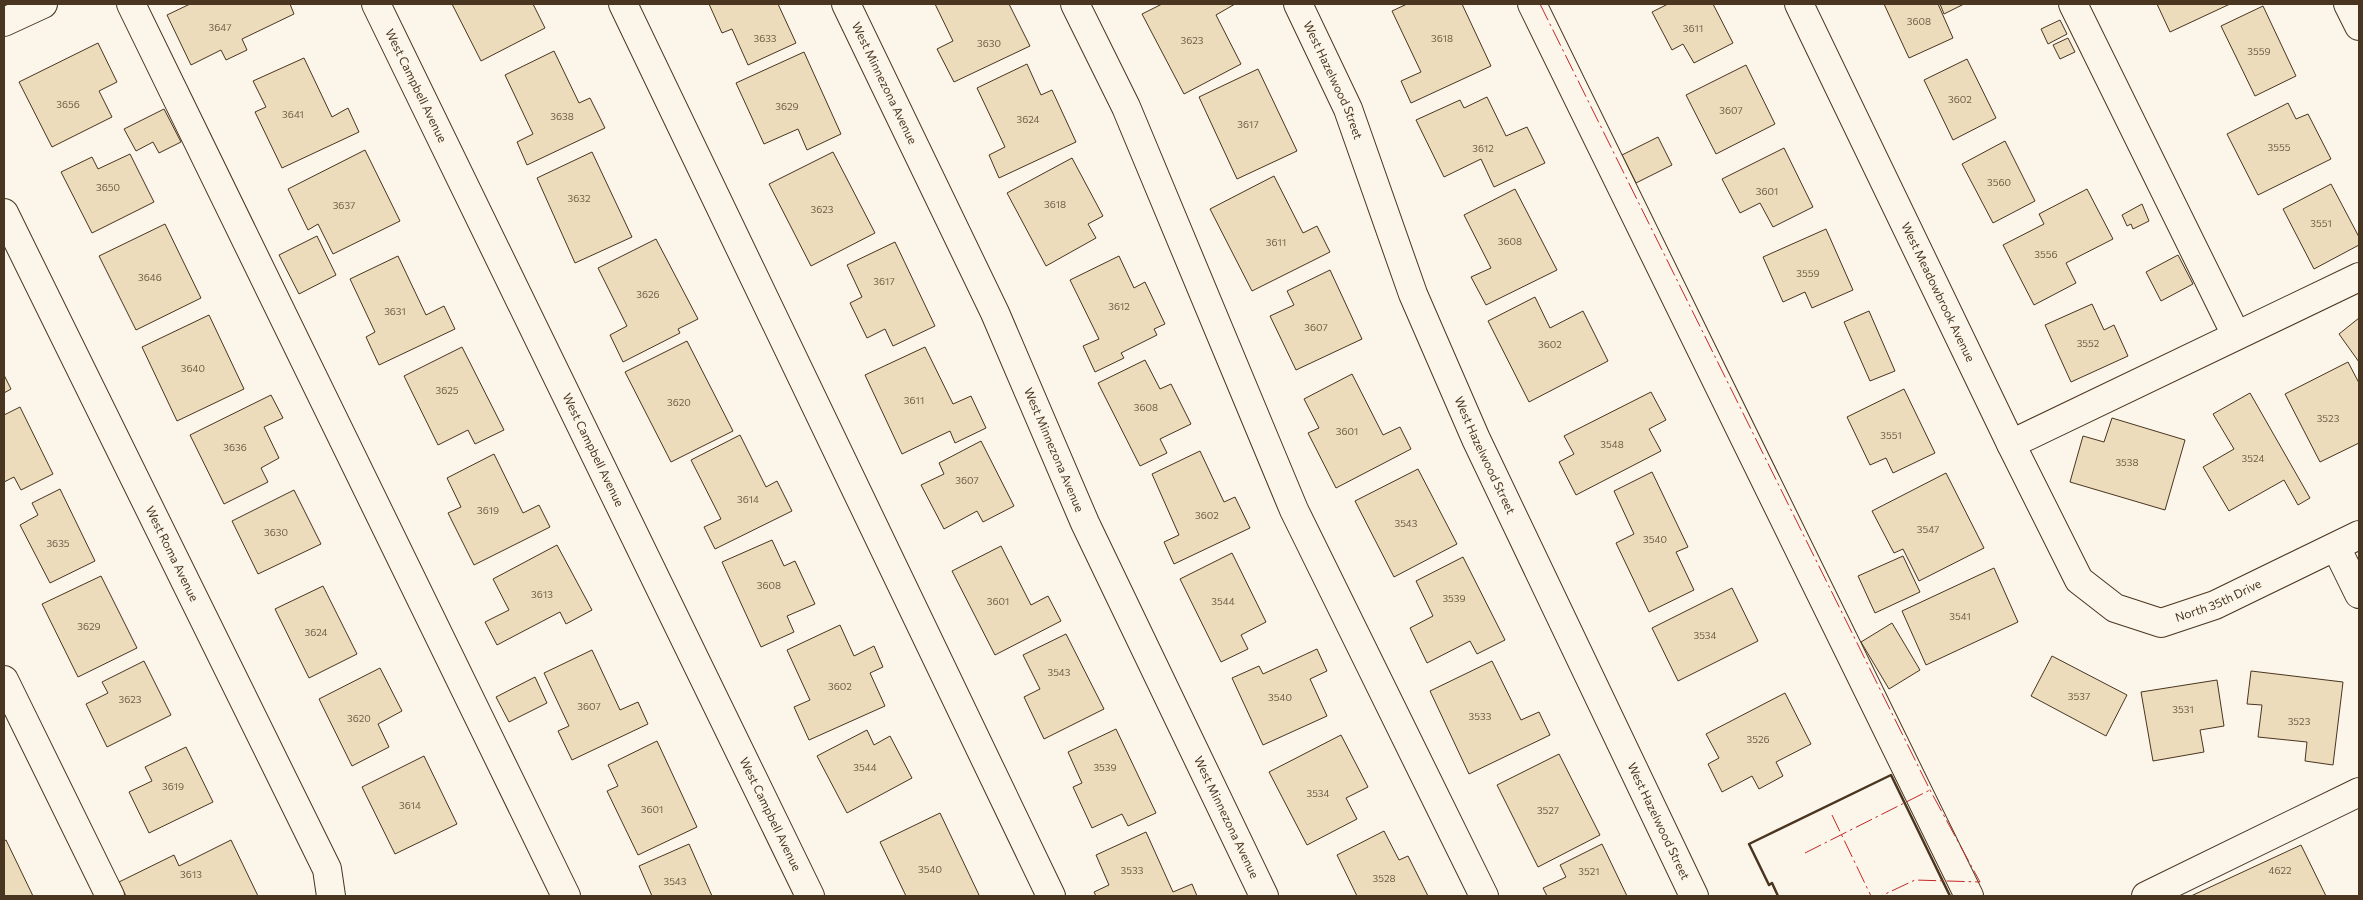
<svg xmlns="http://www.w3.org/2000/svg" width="2363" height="900" viewBox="0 0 2363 900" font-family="Commissioner,sans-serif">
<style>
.building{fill:#ecdcbc;stroke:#4a3520}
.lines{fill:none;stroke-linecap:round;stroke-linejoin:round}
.minor-casing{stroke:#4a3520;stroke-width:30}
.minor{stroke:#fbf6e9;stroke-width:28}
.wall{stroke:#4a3520;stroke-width:2.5}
.power{stroke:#c62828;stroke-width:1;stroke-dasharray:18 4 2.5 4;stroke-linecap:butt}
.labels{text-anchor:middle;stroke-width:4;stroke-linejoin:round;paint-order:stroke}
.number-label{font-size:10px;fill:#725f47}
.street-label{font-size:12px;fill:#4a3520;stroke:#fbf6e9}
</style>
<rect width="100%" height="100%" fill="#fbf6e9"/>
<!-- building -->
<g class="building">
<polygon points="190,4 290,4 294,14 242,39 247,50 226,60 221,50 191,65 167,15"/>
<polygon points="452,4 533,4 545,28 481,61"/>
<polygon points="709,4 778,4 796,43 748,65 732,29 722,33"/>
<polygon points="935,4 1009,4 1030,46 954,82 937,49 953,41"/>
<polygon points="1162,4 1235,4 1216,15 1241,64 1184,94 1142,14"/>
<polygon points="1407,4 1462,4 1491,66 1411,103 1401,81 1421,72 1392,11"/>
<polygon points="1668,4 1713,4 1733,43 1694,63 1683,44 1672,50 1652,12"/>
<polygon points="1884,4 1938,4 1953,38 1909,58"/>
<polygon points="1940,4 1964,4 1944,14"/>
<polygon points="2157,4 2230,4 2170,32"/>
<polygon points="2263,6 2296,76 2255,96 2221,26"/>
<polygon points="2060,20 2067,34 2048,44 2041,29"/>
<polygon points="2068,38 2075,52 2060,59 2053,45"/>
<polygon points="98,43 117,82 99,91 112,117 52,147 19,82"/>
<polygon points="554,51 579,103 590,98 605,128 527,165 517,142 533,134 505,75"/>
<polygon points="804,52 841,134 807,150 798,129 764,144 736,83"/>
<polygon points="304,58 332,117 348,108 359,132 282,168 255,112 266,107 253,81"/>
<polygon points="1967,59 1996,118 1953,140 1924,80"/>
<polygon points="1027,64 1041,95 1052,90 1076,142 999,178 989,155 1005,147 977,88"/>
<polygon points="1746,65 1775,124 1716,154 1686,95"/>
<polygon points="1258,69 1297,151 1237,179 1199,97"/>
<polygon points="1487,97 1506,136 1527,127 1545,163 1494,187 1481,159 1444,177 1416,120 1460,100 1464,108"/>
<polygon points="2288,103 2296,119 2308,114 2331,159 2258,195 2227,134"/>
<polygon points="164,109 181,142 159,153 153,142 136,151 124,129"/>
<polygon points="1658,137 1672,165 1636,183 1622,155"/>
<polygon points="2005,141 2035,201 1993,223 1962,164"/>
<polygon points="1784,148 1813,207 1773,227 1760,203 1740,213 1722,179"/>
<polygon points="365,150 400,221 333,254 318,224 308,230 288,189"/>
<polygon points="592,152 632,237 575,263 537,178"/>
<polygon points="833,152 875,233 811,266 769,184"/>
<polygon points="130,154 154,202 92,233 61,172 92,157 98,169"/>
<polygon points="1072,158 1103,216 1088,224 1096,238 1046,266 1007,193"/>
<polygon points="1274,176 1303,233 1317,226 1330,252 1252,291 1210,209"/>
<polygon points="2331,184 2359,237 2359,245 2314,269 2283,209"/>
<polygon points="1515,189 1557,270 1486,305 1471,277 1491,268 1464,215"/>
<polygon points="2087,189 2113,239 2066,263 2076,283 2034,305 2003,245 2044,224 2039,214"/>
<polygon points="2142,204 2149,221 2133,229 2131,224 2127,226 2122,215"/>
<polygon points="165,224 201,298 136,330 99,256"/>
<polygon points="1826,229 1853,290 1812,308 1805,292 1783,302 1763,257"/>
<polygon points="317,236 336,275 299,294 279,255"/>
<polygon points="656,239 698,319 678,329 680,333 623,362 610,335 627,326 598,268"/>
<polygon points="895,242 935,326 893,346 885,329 867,338 850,303 862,297 847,265"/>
<polygon points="2178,255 2193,284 2161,301 2146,272"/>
<polygon points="398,256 426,315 444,306 455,329 379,365 366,337 375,332 350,279"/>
<polygon points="1119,256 1134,288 1145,282 1165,324 1154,329 1157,335 1121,353 1124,358 1095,372 1083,346 1099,339 1070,280"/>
<polygon points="1330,270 1362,339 1296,370 1270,316 1294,305 1287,291"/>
<polygon points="1535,297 1550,328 1583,311 1608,361 1529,402 1488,321"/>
<polygon points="2092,304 2104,330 2114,325 2128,356 2071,382 2045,325"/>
<polygon points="1869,311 1895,371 1870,381 1844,322"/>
<polygon points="209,315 244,389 177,421 142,347"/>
<polygon points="2359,318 2359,362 2339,334"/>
<polygon points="687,341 733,431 671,462 625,372"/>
<polygon points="462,347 504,430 475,444 468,430 438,445 404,376"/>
<polygon points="925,347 953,404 971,396 986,428 955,443 950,431 902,454 865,375"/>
<polygon points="1145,360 1160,389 1171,384 1191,424 1160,439 1167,453 1140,466 1098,383"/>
<polygon points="2348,362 2359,383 2359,443 2320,462 2285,394"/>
<polygon points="1352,374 1383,435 1400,427 1411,449 1336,488 1308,433 1319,428 1304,399"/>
<polygon points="4,375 11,389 4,393"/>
<polygon points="1904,389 1935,453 1893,473 1886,458 1870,465 1847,417"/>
<polygon points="1651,392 1666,420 1649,429 1661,451 1576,495 1559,462 1574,454 1564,436"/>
<polygon points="2250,393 2310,498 2298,505 2284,480 2229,511 2203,467 2234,449 2213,414"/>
<polygon points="271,395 283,418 264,427 279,458 261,468 268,482 224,504 190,435"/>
<polygon points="20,407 53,474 21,490 14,477 4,482 4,415"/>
<polygon points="2112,418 2185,440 2165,510 2070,482 2083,436 2104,442"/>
<polygon points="740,435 766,487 777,481 792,511 715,549 704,527 721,519 691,460"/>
<polygon points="981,441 1014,506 983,522 977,511 944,529 921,485 944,474 939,463"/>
<polygon points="1200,451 1224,502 1235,497 1250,528 1174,564 1164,542 1179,535 1152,474"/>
<polygon points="494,454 523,513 539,505 550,527 474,565 448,513 461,507 447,478"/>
<polygon points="1418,469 1457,544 1394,577 1355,501"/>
<polygon points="1652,472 1688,547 1676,552 1694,590 1649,612 1616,543 1634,534 1614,491"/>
<polygon points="1946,473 1984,548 1919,581 1903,549 1894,553 1872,511"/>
<polygon points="60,489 95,561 50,583 20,525 38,515 32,503"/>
<polygon points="294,490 321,544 258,574 232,521"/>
<polygon points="772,540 784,566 795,561 815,604 787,616 794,632 761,647 722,562"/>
<polygon points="557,545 592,610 566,624 560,612 497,645 485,622 509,610 493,579"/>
<polygon points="1001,546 1031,605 1048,596 1061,621 995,655 952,571"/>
<polygon points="1232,553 1266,622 1241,635 1248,649 1221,662 1180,579"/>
<polygon points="1903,556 1920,592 1875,613 1858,576"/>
<polygon points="1463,557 1505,640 1477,654 1470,641 1427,663 1410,628 1433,616 1416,581"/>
<polygon points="1994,568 2018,622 1926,665 1902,611"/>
<polygon points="101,576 137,648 78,677 42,604"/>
<polygon points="323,586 357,654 309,678 275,609"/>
<polygon points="1732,588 1758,641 1678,681 1652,628"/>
<polygon points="1892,623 1920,670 1889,689 1861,642"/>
<polygon points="840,625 854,656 874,646 883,667 870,673 885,706 809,740 794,707 810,700 787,650"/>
<polygon points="1066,634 1104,709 1044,739 1024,697 1040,689 1023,655"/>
<polygon points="1317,649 1327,671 1310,679 1327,716 1263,745 1232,678 1259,666 1263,674"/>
<polygon points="592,650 620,710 638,702 648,724 572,760 558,731 569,726 544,673"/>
<polygon points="2052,656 2127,695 2106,736 2031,696"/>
<polygon points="144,661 171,715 107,747 86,704 108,693 102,682"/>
<polygon points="1492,661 1521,720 1539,712 1550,735 1469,774 1430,691"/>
<polygon points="380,668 402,711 378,724 389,747 352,766 319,699"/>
<polygon points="2251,671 2343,682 2333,765 2305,761 2307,742 2258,737 2262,705 2247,704"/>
<polygon points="535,677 547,703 509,722 496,697"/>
<polygon points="2217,680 2224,726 2200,730 2204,752 2153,761 2141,692"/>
<polygon points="1785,693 1811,744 1776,762 1783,776 1759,789 1752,776 1722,792 1708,764 1719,758 1706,734"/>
<polygon points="1116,729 1156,813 1128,826 1122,814 1092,828 1073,787 1082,783 1068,752"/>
<polygon points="867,730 874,745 890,736 912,778 847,813 817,756"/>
<polygon points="1341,735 1368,787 1346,798 1357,819 1307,845 1269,772"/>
<polygon points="657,741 697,827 638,855 607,791 618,786 608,765"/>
<polygon points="186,747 213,802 149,833 129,792 152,781 145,767"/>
<polygon points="1559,754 1600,835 1538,867 1497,785"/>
<polygon points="424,756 457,824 395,854 362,787"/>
<polygon points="940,813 979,895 976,896 906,896 880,842"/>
<polygon points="1384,831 1399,860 1408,856 1428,896 1357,896 1337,855"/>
<polygon points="1146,832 1173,892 1192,884 1197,896 1096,896 1094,892 1109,885 1096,855"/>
<polygon points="6,840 33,896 4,896 4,841"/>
<polygon points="231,840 258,896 126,896 119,882 174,855 179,866"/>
<polygon points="689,844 712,896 652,896 639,866"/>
<polygon points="1602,844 1627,896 1547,896 1543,888 1566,877 1560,865"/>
<polygon points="2301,845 2326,896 2191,896"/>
</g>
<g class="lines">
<defs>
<g id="minor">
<polyline points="131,4 566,896"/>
<path id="s1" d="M376,4L810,896"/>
<polyline points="623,4 1051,896"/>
<path id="s2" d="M846,4L995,313L1085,523L1264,896"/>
<polyline points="1075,4 1126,107 1294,510 1484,896"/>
<path id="s3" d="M1298,4L1348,109L1413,294L1476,439L1694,896"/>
<polyline points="1532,4 1969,896"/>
<path id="s4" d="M1799,4L2011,444L2079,580L2115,608L2161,623L2215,605L2359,535"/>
<polyline points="2073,4 2236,335"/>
<polyline points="2348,4 2359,26"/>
<polyline points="4,22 43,4"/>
<path id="s5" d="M4,213L327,869L331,896"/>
<polyline points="2011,444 2359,277"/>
<polyline points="2336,547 2359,594"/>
<polyline points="4,680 110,896"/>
<polyline points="2146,896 2359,792"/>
</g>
</defs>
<!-- minor casing -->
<use href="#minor" class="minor-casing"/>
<!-- minor -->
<use href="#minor" class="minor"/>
<!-- wall -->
<polyline class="wall" points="1778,896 1772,883 1769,885 1749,844 1891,775 1950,896"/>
<!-- power -->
<g class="power">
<polyline points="1540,4 1930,790 1980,882 1915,880 1881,896"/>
<polyline points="1832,815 1871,896"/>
<polyline points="1805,853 1930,790"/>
</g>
</g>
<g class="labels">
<!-- number labels -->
<g class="number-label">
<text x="1919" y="25">3608</text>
<text x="220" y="31">3647</text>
<text x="1693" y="32">3611</text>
<text x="765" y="42">3633</text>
<text x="1442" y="42">3618</text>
<text x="1192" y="44">3623</text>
<text x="989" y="47">3630</text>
<text x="2259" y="55">3559</text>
<text x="1960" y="103">3602</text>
<text x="68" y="108">3656</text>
<text x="787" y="110">3629</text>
<text x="1731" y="114">3607</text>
<text x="293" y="118">3641</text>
<text x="562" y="120">3638</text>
<text x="1028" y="123">3624</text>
<text x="1248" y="128">3617</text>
<text x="2279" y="151">3555</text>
<text x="1483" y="152">3612</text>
<text x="1999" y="186">3560</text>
<text x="108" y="191">3650</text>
<text x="1767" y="195">3601</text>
<text x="579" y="202">3632</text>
<text x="1055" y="208">3618</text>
<text x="344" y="209">3637</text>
<text x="822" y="213">3623</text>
<text x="2321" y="227">3551</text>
<text x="1510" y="245">3608</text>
<text x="1276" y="246">3611</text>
<text x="2046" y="258">3556</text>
<text x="1808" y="277">3559</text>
<text x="150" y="281">3646</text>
<text x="884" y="285">3617</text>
<text x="648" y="298">3626</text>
<text x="1119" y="310">3612</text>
<text x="395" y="315">3631</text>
<text x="1316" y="331">3607</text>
<text x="2088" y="347">3552</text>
<text x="1550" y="348">3602</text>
<text x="193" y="372">3640</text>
<text x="447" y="394">3625</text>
<text x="914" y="404">3611</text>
<text x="679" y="406">3620</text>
<text x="1146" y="411">3608</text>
<text x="2328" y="422">3523</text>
<text x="1347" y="435">3601</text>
<text x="1891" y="439">3551</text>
<text x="1612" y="448">3548</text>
<text x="235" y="451">3636</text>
<text x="2253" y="462">3524</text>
<text x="2127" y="466">3538</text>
<text x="967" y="484">3607</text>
<text x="748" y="503">3614</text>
<text x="488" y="514">3619</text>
<text x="1207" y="519">3602</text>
<text x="1406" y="527">3543</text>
<text x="1928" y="533">3547</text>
<text x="276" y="536">3630</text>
<text x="1655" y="543">3540</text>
<text x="58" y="547">3635</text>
<text x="769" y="589">3608</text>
<text x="542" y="598">3613</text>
<text x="1454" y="602">3539</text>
<text x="998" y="605">3601</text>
<text x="1223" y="605">3544</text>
<text x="1960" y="620">3541</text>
<text x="89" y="630">3629</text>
<text x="316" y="636">3624</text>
<text x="1705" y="639">3534</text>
<text x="1059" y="676">3543</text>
<text x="840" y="690">3602</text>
<text x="2079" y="700">3537</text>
<text x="1280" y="701">3540</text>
<text x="130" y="703">3623</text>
<text x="589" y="710">3607</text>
<text x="2183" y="713">3531</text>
<text x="1480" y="720">3533</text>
<text x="359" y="722">3620</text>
<text x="2299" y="725">3523</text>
<text x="1758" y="743">3526</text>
<text x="865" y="771">3544</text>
<text x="1105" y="771">3539</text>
<text x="173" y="790">3619</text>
<text x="1318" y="797">3534</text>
<text x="410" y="809">3614</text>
<text x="652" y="813">3601</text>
<text x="1548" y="814">3527</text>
<text x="930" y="873">3540</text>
<text x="1132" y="874">3533</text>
<text x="2280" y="874">4622</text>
<text x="1589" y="875">3521</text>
<text x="191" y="878">3613</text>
<text x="1384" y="882">3528</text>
<text x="675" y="885">3543</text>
</g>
<!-- street labels -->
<g class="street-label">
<text dy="4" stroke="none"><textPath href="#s3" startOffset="84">West Hazelwood Street</textPath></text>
<text dy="4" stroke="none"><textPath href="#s2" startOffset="88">West Minnezona Avenue</textPath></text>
<text dy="4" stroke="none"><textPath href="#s1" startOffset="91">West Campbell Avenue</textPath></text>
<text dy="4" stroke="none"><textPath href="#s4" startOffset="320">West Meadowbrook Avenue</textPath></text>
<text dy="4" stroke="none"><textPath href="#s1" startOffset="496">West Campbell Avenue</textPath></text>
<text dy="4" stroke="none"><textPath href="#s2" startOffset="492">West Minnezona Avenue</textPath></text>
<text dy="4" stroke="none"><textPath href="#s3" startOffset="489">West Hazelwood Street</textPath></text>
<text dy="4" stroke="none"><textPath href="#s5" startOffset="380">West Roma Avenue</textPath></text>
<text dy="4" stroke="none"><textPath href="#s4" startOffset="796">North 35th Drive</textPath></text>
<text dy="4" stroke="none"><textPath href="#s1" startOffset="901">West Campbell Avenue</textPath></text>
<text dy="4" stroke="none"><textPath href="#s2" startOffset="898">West Minnezona Avenue</textPath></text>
<text dy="4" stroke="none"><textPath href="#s3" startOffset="894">West Hazelwood Street</textPath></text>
</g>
</g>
<!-- border -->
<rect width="2363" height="900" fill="none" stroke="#4a3520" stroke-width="10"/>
</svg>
